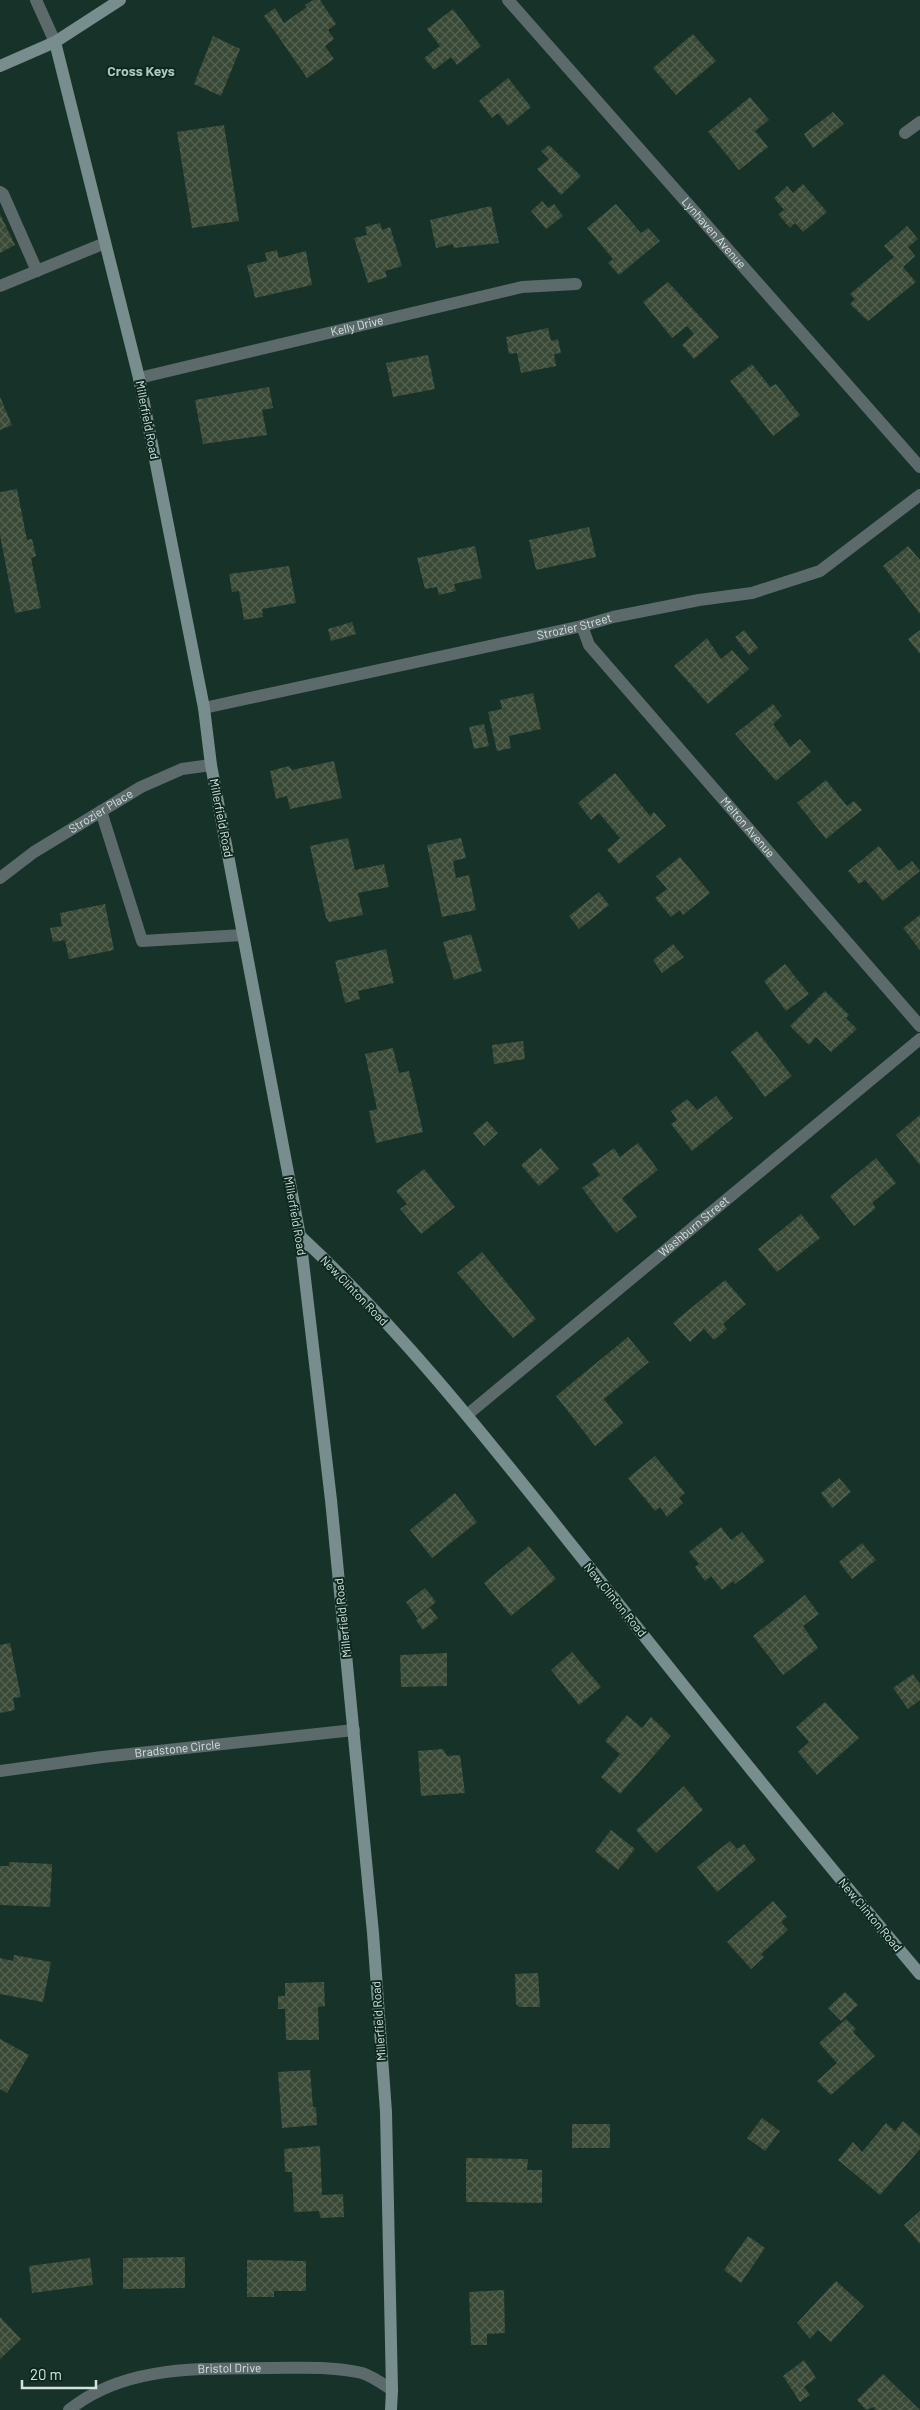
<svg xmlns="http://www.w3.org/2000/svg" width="920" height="2410" viewBox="0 0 920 2410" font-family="Barlow,sans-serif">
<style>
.building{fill:url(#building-cross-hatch)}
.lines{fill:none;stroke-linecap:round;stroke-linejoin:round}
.lane{stroke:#5c6a6b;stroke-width:12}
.street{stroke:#5c6a6b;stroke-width:12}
.secondary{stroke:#778d8e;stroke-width:12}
.labels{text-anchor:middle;stroke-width:4;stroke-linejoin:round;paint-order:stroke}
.street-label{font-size:12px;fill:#d3e2dc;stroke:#0c281f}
.neighbourhood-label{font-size:14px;font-weight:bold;fill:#abcabe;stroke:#0c281f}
</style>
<defs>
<pattern id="building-cross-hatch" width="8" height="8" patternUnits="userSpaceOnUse" patternTransform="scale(1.25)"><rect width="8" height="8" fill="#394936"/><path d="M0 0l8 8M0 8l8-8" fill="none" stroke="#556352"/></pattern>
</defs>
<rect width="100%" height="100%" fill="#163229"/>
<!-- building -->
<g class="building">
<polygon points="313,0 320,0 336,24 328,30 334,39 325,46 334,59 307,78 264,16 275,8 284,23 307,7 305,5"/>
<polygon points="453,9 481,46 457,65 451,57 434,70 424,58 440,46 427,29"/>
<polygon points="693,34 716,61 676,95 653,68"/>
<polygon points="213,36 240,49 221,96 194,84"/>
<polygon points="508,78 531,107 508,126 498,113 492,118 479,101"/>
<polygon points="750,97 769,120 755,131 768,147 739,170 708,132"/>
<polygon points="833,112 844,124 813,148 804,134"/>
<polygon points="224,125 239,221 192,228 177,132"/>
<polygon points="549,145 581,176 561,195 537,169 549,159 541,151"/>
<polygon points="803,184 827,212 803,232 795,223 790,228 778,214 784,210 774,198 787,186 793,193"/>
<polygon points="542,201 548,208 554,204 563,216 546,229 531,211"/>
<polygon points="616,204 641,233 648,228 660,241 619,275 608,263 613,259 587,228"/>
<polygon points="491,206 499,243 454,248 453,244 436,248 430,220"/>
<polygon points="0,214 15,245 0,253"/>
<polygon points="380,223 382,230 390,227 402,266 385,271 387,277 368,283 354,238 367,235 365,227"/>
<polygon points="907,226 918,239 908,247 915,256 903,267 916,282 868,321 850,304 855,299 850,294 894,257 884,246"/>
<polygon points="277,250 279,258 306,251 312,285 255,298 247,265 267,261 265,253"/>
<polygon points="668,282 719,337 694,359 682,345 694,334 687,326 672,338 643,302"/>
<polygon points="548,328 551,341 558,339 561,353 554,354 556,366 521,373 517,353 509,354 506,337"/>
<polygon points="428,355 435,389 393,397 386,363"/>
<polygon points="752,364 770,387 776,384 800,415 773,436 730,381"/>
<polygon points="269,387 273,408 262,410 267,435 203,444 195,400"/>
<polygon points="0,397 12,425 0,430"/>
<polygon points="17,489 27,540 32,539 36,556 31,558 41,608 15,613 0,535 0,492"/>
<polygon points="589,527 596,557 536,570 529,540"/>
<polygon points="475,546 482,578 454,584 456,591 439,595 437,587 425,589 417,558"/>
<polygon points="908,546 920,560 920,614 883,566"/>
<polygon points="289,566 296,603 262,609 263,617 244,620 239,591 232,592 229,574"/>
<polygon points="352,622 356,634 331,641 328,629"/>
<polygon points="744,630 758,648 749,655 735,637"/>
<polygon points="920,630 920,654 908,639"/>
<polygon points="707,638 721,659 732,650 749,669 708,704 674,666"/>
<polygon points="533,693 541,729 509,736 511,748 497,751 488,712 502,709 500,700"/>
<polygon points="773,704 782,716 773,724 790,747 800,739 811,752 776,781 735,734"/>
<polygon points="484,724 489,746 474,749 469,727"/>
<polygon points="334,761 342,798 290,809 287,796 276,799 270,771 289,766 292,770"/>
<polygon points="615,773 650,816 654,812 666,826 619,864 607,850 620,838 599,813 591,820 578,803"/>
<polygon points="826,780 847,806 854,801 862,810 826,839 797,803"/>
<polygon points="348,838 355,870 384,864 389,887 358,893 363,915 329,922 326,918 310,846"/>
<polygon points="461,838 466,858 453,861 456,878 469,875 476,910 442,917 427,845"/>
<polygon points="879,846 899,871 912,861 920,871 883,901 865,880 859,884 848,871"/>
<polygon points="680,857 710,893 683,915 680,910 671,917 655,898 667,889 656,876"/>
<polygon points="599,892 609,905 579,929 569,916"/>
<polygon points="105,904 114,950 69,959 65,940 53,942 50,928 62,926 60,913"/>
<polygon points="920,915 920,950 903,928"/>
<polygon points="471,934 482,971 454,980 443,942"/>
<polygon points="673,944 684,957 662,973 653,960"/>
<polygon points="386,949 394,983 358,991 360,999 345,1003 335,961"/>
<polygon points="785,964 809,994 786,1011 764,981"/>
<polygon points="825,991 849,1015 846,1018 857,1029 831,1052 816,1037 809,1045 790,1026"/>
<polygon points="757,1031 792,1076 765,1097 731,1052"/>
<polygon points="523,1041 525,1059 494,1064 492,1045"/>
<polygon points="393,1048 399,1073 409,1071 423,1132 376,1143 369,1111 377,1109 365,1054"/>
<polygon points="716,1096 733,1118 692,1151 671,1124 677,1120 671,1111 687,1099 697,1110"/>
<polygon points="920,1115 920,1165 896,1135"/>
<polygon points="487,1121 498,1133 484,1146 473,1133"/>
<polygon points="638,1143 658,1170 622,1198 637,1217 616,1233 582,1188 600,1175 592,1164 614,1148 620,1157"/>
<polygon points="541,1148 559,1169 539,1186 521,1165"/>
<polygon points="876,1158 896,1183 872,1203 876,1208 854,1226 830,1196"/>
<polygon points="424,1169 455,1207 421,1234 400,1209 407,1204 396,1191"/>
<polygon points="801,1214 820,1238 777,1272 758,1249"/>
<polygon points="482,1252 536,1319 513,1338 457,1273"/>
<polygon points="725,1280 746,1304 723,1324 727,1329 714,1340 704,1329 690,1342 673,1323"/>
<polygon points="628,1337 649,1362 604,1399 623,1423 595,1446 556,1396"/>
<polygon points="655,1456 685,1493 679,1498 683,1503 667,1517 660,1507 655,1511 628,1478"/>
<polygon points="839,1478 851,1492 832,1508 821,1493"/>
<polygon points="455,1493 477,1522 432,1558 410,1530"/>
<polygon points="721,1527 731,1540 742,1532 765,1561 735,1584 733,1581 722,1590 711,1576 705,1581 695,1567 699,1564 689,1552"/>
<polygon points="862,1543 876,1560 852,1579 839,1562"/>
<polygon points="529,1546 556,1579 511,1616 484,1583"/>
<polygon points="425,1588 436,1602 417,1618 406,1602"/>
<polygon points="805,1595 819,1614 803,1626 818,1648 783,1675 753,1636"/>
<polygon points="430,1608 438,1618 423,1630 416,1620"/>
<polygon points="10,1643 21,1697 13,1698 15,1710 0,1713 0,1645"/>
<polygon points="572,1652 601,1687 579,1705 551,1670"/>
<polygon points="447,1653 447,1686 401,1687 400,1655"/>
<polygon points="913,1674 920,1684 920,1700 908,1709 893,1688"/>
<polygon points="825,1702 859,1738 817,1775 798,1752 809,1742 796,1727"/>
<polygon points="627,1715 642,1728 651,1717 671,1736 620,1794 601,1777 620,1754 605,1741"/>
<polygon points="443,1749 447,1756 460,1755 465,1793 421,1796 418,1751"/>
<polygon points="684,1786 703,1810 656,1853 636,1830"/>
<polygon points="611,1830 635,1849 618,1870 595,1851"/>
<polygon points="730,1841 737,1849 744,1844 756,1860 717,1892 697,1867"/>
<polygon points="9,1862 52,1864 50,1907 0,1905 0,1866 9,1866"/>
<polygon points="773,1901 787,1917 781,1922 788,1930 761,1954 764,1957 751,1969 727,1942"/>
<polygon points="14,1955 51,1962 43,2002 0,1994 0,1958 13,1961"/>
<polygon points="538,1973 540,2007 519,2007 516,2004 515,1974"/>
<polygon points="324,1982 325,2006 318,2007 319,2040 286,2040 285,2009 278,2009 278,1996 285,1996 285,1983"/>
<polygon points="845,1992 858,2005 841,2021 828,2008"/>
<polygon points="846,2019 856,2029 853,2032 875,2056 831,2095 817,2081 837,2063 819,2043"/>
<polygon points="0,2039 29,2055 7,2093 0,2089"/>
<polygon points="310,2070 313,2107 316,2107 317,2125 282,2128 278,2072"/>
<polygon points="762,2118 780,2131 765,2151 747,2138"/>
<polygon points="903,2121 920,2136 920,2149 880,2195 838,2160 853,2142 862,2152 886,2123 895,2131"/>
<rect x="572" y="2124" width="38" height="24"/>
<polygon points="320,2146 322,2195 343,2194 344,2217 320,2218 319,2211 294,2212 292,2172 285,2172 284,2149"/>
<polygon points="466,2158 528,2159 527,2170 542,2170 542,2203 466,2202"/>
<polygon points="920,2211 920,2244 904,2225"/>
<polygon points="748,2236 765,2248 741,2283 724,2270"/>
<polygon points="185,2257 185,2288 123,2289 123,2258"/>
<polygon points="90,2258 93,2285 32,2293 29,2266"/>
<polygon points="247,2260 306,2261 306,2291 274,2291 274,2297 247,2297"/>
<polygon points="836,2281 864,2306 831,2342 818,2330 810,2339 797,2323"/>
<polygon points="504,2290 505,2333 487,2334 487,2345 471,2345 469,2292"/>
<polygon points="0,2317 21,2339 0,2359"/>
<polygon points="804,2360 816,2378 804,2387 810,2395 800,2402 783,2376"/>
<polygon points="883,2374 920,2410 876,2410 873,2407 866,2410 857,2400"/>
</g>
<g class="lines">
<!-- lane -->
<g class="lane">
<polyline points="0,192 3,194 37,271"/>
<polyline points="0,286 105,243"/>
<polyline points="101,811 142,941 243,935"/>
</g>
<!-- street -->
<g class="street">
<polyline points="36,0 55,42"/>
<path id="s1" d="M508,0L920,467"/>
<polyline points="905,133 920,122"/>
<path id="s2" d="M139,378L522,287L576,284"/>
<path id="s3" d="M582,626L589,645L920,1026"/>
<path id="s4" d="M204,708L582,626L613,617L699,600L752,593L820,571L920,495"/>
<path id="s5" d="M0,878L34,852L141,787L182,769L211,765"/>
<path id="s6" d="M467,1415L920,1039"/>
<path id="s7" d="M0,1771L102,1757L354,1730"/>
<path id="s8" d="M69,2410C125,2364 203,2369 271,2368C301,2368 333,2366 362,2373C372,2376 383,2384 392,2390"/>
</g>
<!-- secondary -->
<g class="secondary">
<polyline points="55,42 139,378 204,708 211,765 300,1236 331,1500 373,1933 386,2112 392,2390 391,2410"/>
<polyline points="0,66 55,42 120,0"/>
<path d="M300,1236C408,1336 498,1453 590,1568C698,1704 807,1841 920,1974"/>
</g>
</g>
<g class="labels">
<!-- street labels -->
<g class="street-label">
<text dy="4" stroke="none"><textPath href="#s1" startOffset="311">Lynhaven Avenue</textPath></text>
<text dy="4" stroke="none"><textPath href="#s2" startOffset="224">Kelly Drive</textPath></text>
<text transform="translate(147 420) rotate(79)" y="4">Millerfield Road</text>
<text dy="4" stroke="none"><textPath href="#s4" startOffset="379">Strozier Street</textPath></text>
<text dy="4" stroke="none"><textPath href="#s5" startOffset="121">Strozier Place</textPath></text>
<text transform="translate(221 818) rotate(79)" y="4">Millerfield Road</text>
<text dy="4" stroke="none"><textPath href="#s3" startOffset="262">Melton Avenue</textPath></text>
<text transform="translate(295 1216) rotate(80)" y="4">Millerfield Road</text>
<text dy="4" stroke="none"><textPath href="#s6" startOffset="295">Washburn Street</textPath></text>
<text transform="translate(354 1291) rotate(46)" y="4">New Clinton Road</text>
<text transform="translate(615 1600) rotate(51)" y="4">New Clinton Road</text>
<text transform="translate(343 1618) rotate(-96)" y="4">Millerfield Road</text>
<text dy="4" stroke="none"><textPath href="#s7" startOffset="179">Bradstone Circle</textPath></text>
<text transform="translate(870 1915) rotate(50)" y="4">New Clinton Road</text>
<text transform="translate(379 2021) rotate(-94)" y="4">Millerfield Road</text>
<text dy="4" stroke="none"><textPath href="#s8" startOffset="169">Bristol Drive</textPath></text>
</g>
<!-- neighbourhood labels -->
<g class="neighbourhood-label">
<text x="141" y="76">Cross Keys</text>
</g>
</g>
<!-- scale -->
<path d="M22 2380v8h74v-8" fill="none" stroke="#d3e2dc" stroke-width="2.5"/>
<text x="30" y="2380" font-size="15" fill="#d3e2dc" stroke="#0c281f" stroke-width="4" paint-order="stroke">20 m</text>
</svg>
